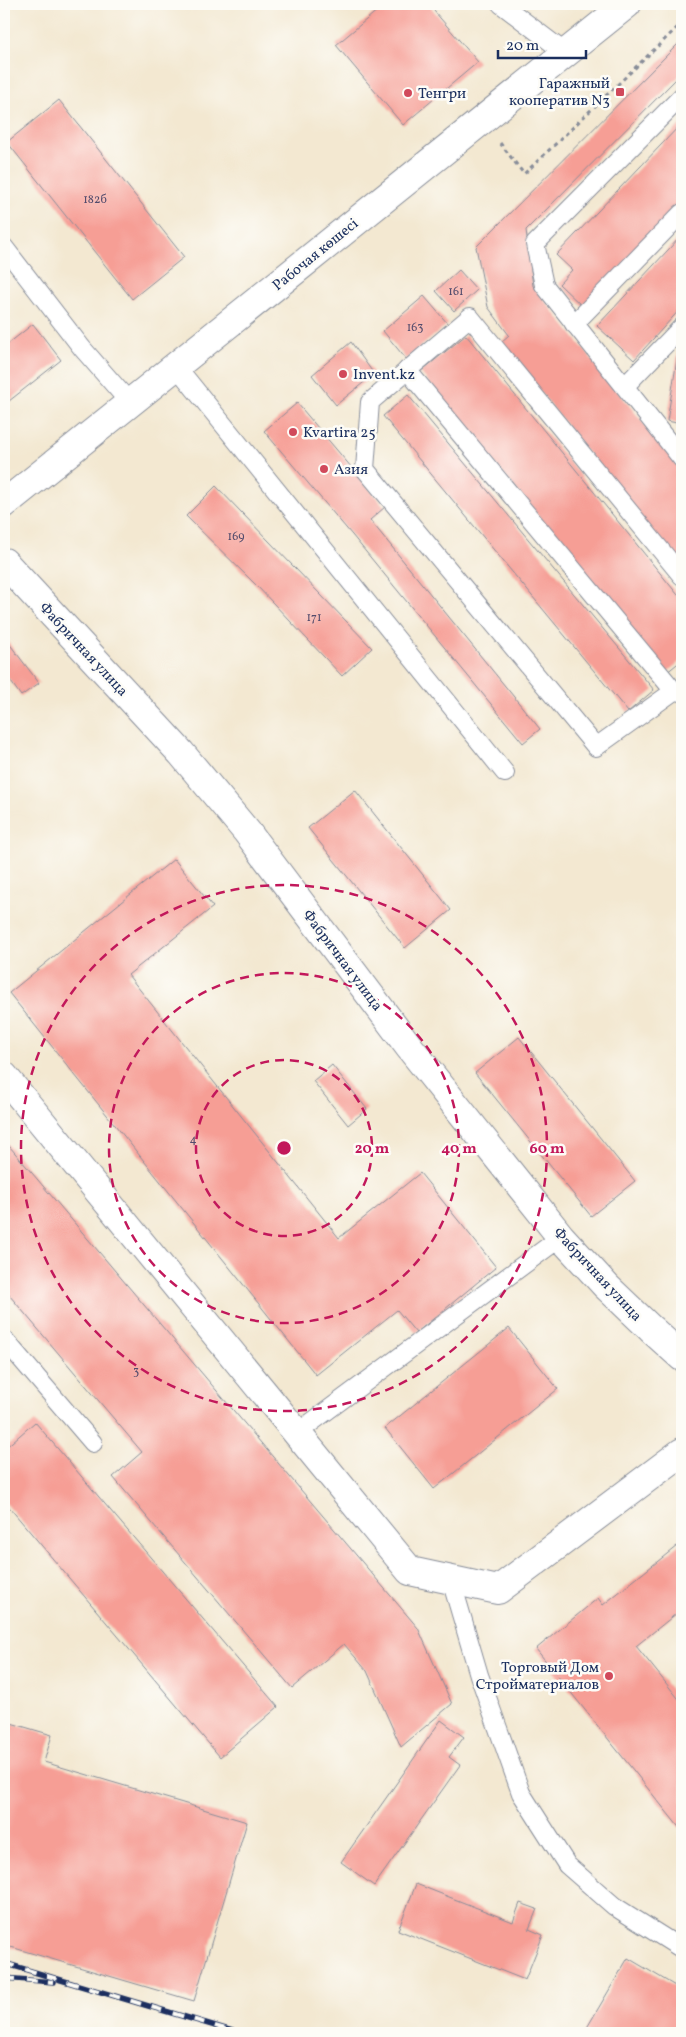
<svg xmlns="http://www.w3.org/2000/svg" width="686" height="2037" viewBox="0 0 686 2037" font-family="Vollkorn,serif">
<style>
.building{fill:#f69e95}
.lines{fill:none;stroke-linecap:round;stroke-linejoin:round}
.lane-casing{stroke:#878c98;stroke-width:20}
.street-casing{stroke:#878c98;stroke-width:30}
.path{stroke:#878c98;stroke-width:3;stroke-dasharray:4 4;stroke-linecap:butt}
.lane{stroke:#fff;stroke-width:18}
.street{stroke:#fff;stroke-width:28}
.rail-casing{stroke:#1b2f5e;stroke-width:5.5}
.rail{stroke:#fdfcf7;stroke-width:4;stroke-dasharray:11;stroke-linecap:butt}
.ring{fill:none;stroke:#c2185b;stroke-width:2.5;stroke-dasharray:9 6}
.poi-dot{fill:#d1495b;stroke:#fdfcf7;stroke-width:2}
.labels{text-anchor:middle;stroke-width:5;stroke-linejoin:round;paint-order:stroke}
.number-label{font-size:12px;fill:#524b6c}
.poi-label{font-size:15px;fill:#1b2f5e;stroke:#fdfcf7;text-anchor:start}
.street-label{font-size:15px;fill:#1b2f5e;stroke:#fdfcf7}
.centre{fill:#c2185b;stroke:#fdfcf7;stroke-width:2.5}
.ring-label{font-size:15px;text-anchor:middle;font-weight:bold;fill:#c2185b;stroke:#fdfcf7;stroke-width:5;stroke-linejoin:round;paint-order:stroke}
</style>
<rect width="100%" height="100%" fill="#fdfcf7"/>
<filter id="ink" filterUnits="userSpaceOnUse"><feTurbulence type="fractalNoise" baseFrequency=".02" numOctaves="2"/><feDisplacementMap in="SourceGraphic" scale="10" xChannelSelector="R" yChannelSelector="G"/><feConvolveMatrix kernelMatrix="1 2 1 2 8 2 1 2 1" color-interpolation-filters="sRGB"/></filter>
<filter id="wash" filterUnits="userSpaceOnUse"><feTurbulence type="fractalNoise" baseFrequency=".0096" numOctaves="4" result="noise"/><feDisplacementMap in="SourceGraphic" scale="20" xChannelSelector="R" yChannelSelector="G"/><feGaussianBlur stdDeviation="1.12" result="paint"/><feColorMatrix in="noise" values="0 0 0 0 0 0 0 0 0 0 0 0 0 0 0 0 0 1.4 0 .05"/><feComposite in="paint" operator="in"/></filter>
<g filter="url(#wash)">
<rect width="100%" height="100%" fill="#f3e8d1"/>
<g id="blocks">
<!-- building -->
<g class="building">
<polygon points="385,4 428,4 478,62 403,125 336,45"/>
<polygon points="682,40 682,73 526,230 533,286 682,471 682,573 501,342 509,335 488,307 476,247"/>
<polygon points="59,100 184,257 132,299 7,142"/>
<polygon points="682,123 682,204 583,307 559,284 572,270 556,255"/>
<polygon points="682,235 682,307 634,360 597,326"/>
<polygon points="459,270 477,290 454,311 436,291"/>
<polygon points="424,296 448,324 406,359 383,331"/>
<polygon points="33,324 61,360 4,405 4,347"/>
<polygon points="466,335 682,600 682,660 666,673 420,372"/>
<polygon points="351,342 374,374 336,405 312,375"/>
<polygon points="679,347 682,347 682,424 667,421"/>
<polygon points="408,395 654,690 628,712 383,416"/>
<polygon points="297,403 385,507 370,520 540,729 523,743 352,535 264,431"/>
<polygon points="216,486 372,648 342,676 256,585 186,516"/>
<polygon points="8,642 39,683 21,696 4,672 4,645"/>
<polygon points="355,790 451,910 405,948 308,828"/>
<polygon points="174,859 213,907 128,975 339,1238 420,1173 496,1267 416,1333 397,1310 316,1375 9,993"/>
<polygon points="519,1037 635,1181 591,1216 475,1073"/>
<polygon points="332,1065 367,1109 348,1125 313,1081"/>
<polygon points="4,1140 418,1628 452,1704 401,1747 367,1671 344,1644 292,1688 113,1477 142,1452 4,1289"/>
<polygon points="509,1328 558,1389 434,1489 385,1428"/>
<polygon points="35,1422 278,1707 220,1757 4,1501 4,1449"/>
<polygon points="682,1542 682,1609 636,1646 682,1703 682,1831 536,1649 598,1598 603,1605"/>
<polygon points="441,1720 464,1737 449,1757 460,1765 374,1886 341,1862"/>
<polygon points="4,1721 52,1735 44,1762 247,1822 194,2001 4,1945"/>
<polygon points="416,1884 513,1922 520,1903 537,1909 529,1929 543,1935 525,1980 398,1930"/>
<polygon points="628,1958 682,1990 682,2033 589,2033 585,2031"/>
</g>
</g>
</g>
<g filter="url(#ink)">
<use href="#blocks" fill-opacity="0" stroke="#878c98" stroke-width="1"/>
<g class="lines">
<defs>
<g id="lane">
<polyline points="501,4 564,52"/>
<polyline points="682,96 535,244 544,285 682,459"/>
<polyline points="4,247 82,348 130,403"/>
<polyline points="574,324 682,213"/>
<polyline points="176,366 505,773"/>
<polyline points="407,370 674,691"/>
<polyline points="625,386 682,327"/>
<polyline points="682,576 470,317 370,402 365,469 596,747 674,691 682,692"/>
<polyline points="4,1339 93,1443"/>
<polyline points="297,1433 561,1237"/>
<polyline points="451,1580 479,1675 521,1793 567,1865 614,1906 682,1949"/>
</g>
<g id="street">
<polyline points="4,504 627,4"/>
<polyline points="4,562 181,753 247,832 410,1048 561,1237 606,1286 651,1329 682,1357"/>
<polyline points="4,1076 410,1571 498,1590 682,1452"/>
</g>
</defs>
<!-- lane casing -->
<use href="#lane" class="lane-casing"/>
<!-- street casing -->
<use href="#street" class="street-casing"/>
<!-- path -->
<polyline class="path" points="500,143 524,174 682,23"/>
<!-- lane -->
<use href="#lane" class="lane"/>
<!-- street -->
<use href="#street" class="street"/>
<defs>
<g id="rail">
<polyline points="4,1963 239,2033"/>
<polyline points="4,1978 53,1982"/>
</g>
</defs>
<!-- rail casing -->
<use href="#rail" class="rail-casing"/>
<!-- rail -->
<use href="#rail" class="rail"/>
</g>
</g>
<!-- distance rings -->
<g class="ring">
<circle cx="284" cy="1148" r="88"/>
<circle cx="284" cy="1148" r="175"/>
<circle cx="284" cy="1148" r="263"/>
</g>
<!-- markers -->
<g class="poi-dot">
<rect x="615" y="87" width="10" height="10" rx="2.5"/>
<circle cx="408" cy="93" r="5"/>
<circle cx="343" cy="374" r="5"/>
<circle cx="293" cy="432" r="5"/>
<circle cx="324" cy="469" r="5"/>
<circle cx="609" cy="1676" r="5"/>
</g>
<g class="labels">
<!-- number labels -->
<g class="number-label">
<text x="95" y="203">182б</text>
<text x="456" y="295">161</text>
<text x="415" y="331">163</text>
<text x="236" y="540">169</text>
<text x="314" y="621">171</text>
<text x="193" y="1143">4</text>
<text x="136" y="1375">3</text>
</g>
<!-- poi labels -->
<g class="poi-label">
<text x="610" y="88" text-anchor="end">Гаражный<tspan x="610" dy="17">кооператив N3</tspan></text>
<text x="418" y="98">Тенгри</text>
<text x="353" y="379">Invent.kz</text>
<text x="303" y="437">Kvartira 25</text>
<text x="334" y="474">Азия</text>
<text x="599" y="1672" text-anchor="end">Торговый Дом<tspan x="599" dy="17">Стройматериалов</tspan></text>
</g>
<!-- street labels -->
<g class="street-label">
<text transform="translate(315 254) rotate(-39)" y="5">Рабочая көшесі</text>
<text transform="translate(84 649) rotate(47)" y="5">Фабричная улица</text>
<text transform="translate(343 960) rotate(53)" y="5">Фабричная улица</text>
<text transform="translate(598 1274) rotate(47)" y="5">Фабричная улица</text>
</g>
</g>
<circle cx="284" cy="1148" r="8" class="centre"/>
<g class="ring-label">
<text x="372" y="1153">20 m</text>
<text x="459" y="1153">40 m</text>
<text x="547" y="1153">60 m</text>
</g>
<!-- margin -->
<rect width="686" height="2037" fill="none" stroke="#fdfcf7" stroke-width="20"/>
<!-- scale -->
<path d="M498 50v8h88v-8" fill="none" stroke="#1b2f5e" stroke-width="2.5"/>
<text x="506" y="50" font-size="15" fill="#1b2f5e" stroke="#fdfcf7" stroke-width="4" paint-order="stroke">20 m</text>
</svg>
